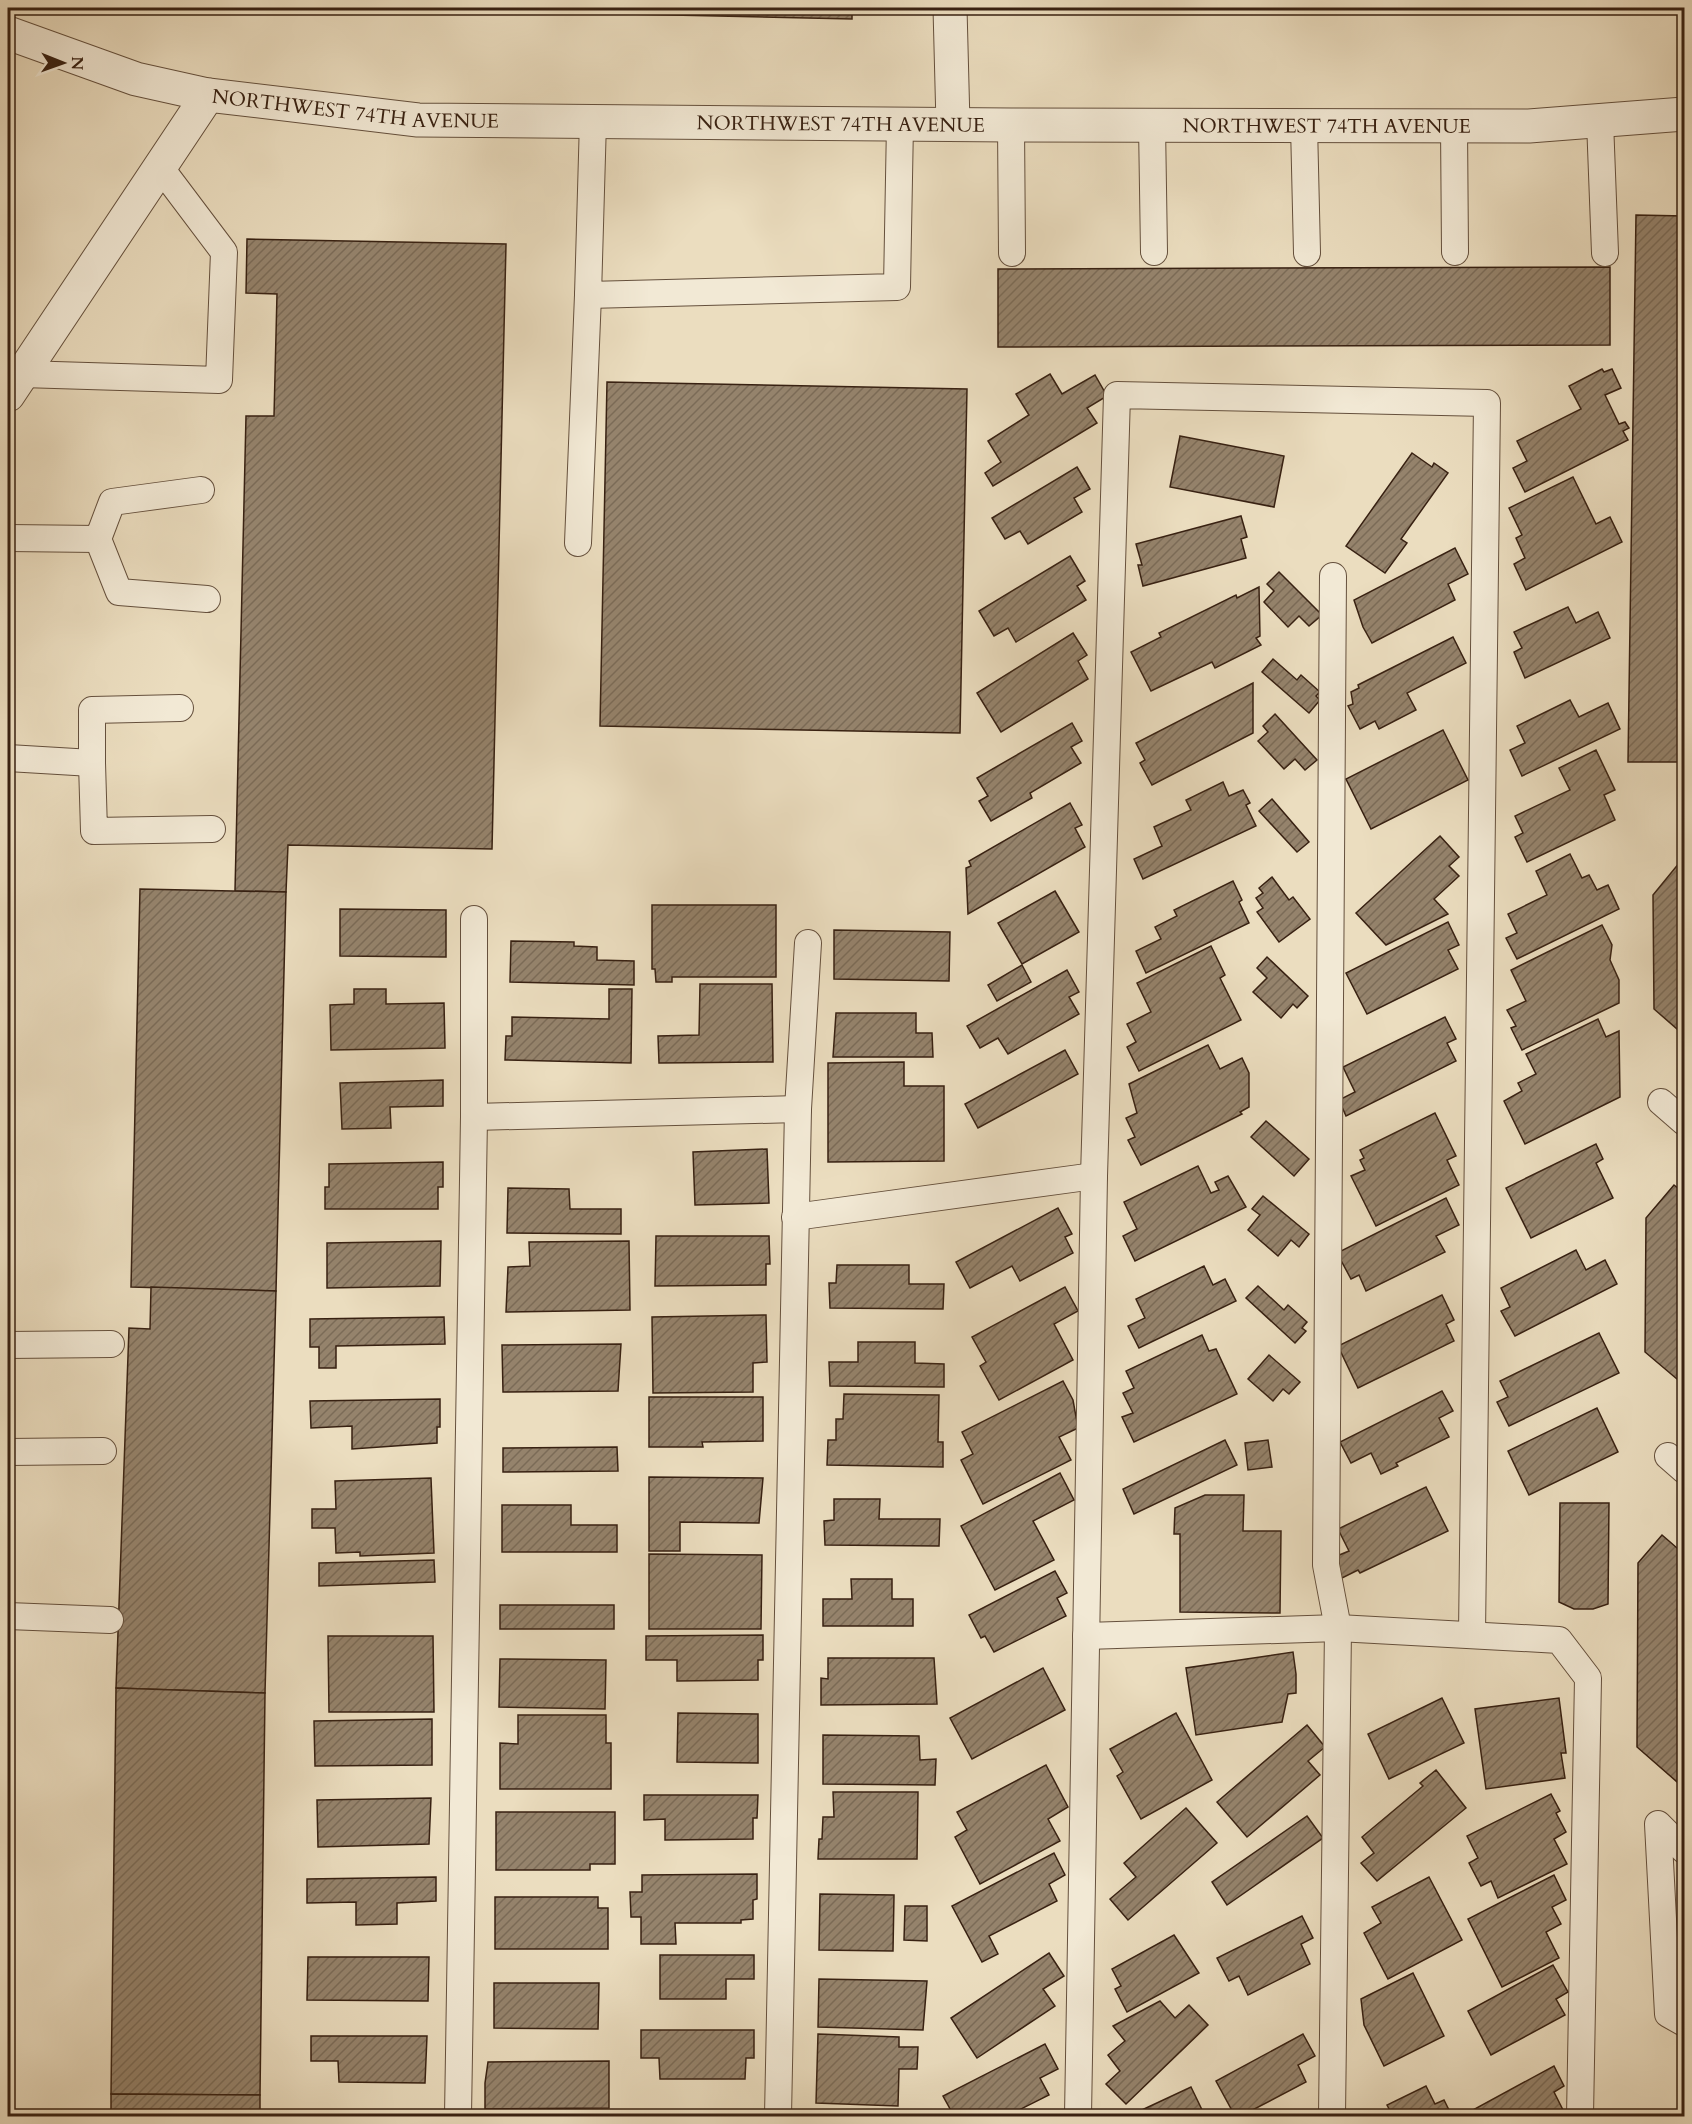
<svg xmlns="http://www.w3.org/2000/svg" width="1692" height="2124" viewBox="0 0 1692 2124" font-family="Cardo,serif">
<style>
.building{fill:url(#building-hatch);stroke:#382112;stroke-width:1.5}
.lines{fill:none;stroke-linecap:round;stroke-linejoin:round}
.service-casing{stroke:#65503d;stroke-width:28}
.minor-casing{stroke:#65503d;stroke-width:35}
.service{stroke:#f2e9d5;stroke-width:26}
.minor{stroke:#f2e9d5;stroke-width:33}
.labels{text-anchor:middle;stroke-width:4.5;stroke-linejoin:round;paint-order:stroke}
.street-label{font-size:20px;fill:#382112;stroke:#f2e9d5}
</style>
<defs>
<pattern id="building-hatch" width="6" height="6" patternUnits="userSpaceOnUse" patternTransform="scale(1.5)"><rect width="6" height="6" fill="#95836c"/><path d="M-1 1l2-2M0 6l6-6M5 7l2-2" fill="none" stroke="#7b6b57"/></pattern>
</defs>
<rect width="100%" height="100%" fill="#ebddbf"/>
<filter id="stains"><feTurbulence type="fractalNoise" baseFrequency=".00333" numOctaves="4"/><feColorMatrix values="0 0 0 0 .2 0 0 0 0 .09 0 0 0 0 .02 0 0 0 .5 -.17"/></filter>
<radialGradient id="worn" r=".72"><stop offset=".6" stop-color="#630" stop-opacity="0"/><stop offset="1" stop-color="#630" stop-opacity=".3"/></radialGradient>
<!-- building -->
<g class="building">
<polygon points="340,8 852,8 852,19"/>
<polygon points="1636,215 1684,216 1684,762 1628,762"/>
<polygon points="247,239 506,244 492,849 288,845 286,892 235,891 246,416 274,416 277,294 246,293"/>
<polygon points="1610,267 1610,345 998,347 998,269"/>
<polygon points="1602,369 1604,372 1612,369 1621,388 1605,395 1619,424 1625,422 1629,428 1623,431 1628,440 1525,492 1513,468 1527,461 1517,441 1581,409 1569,386"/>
<polygon points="1050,374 1062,394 1095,375 1107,396 1087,408 1097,423 993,486 985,473 1001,462 988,441 1029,415 1016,394"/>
<polygon points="607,382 967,389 960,733 600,726"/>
<polygon points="1180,436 1284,456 1274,507 1170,487"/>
<polygon points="1412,453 1432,467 1434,463 1448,473 1401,539 1407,543 1385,573 1346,546"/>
<polygon points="1077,467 1090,489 1074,498 1082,512 1028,544 1020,531 1005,539 992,518"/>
<polygon points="1573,477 1596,524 1610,517 1622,542 1526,590 1514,564 1525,558 1516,538 1522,535 1509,508"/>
<polygon points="1241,516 1247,537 1241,539 1246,558 1143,586 1138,565 1142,565 1136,544"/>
<polygon points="1455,548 1468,574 1448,584 1455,600 1372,643 1363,627 1354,600"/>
<polygon points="1070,556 1085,581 1077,586 1086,600 1016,642 1008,628 994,636 979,611"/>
<polygon points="1279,572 1322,615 1309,626 1299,616 1288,627 1264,602 1274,591 1267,584"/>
<polygon points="1259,587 1260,636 1256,638 1261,645 1215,668 1212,662 1151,691 1131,652 1161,637 1159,633 1236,595 1237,598"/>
<polygon points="1568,607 1576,623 1598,612 1610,638 1525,678 1514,652 1522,648 1514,632"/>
<polygon points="1073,633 1087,655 1078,661 1088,679 1001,732 977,693"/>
<polygon points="1453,637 1466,663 1407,693 1416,710 1379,729 1375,721 1360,729 1348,706 1353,704 1351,692 1359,688 1358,685"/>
<polygon points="1273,659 1297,680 1301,675 1320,692 1316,696 1320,700 1309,713 1262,672"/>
<polygon points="1253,683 1253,733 1152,785 1140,763 1145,760 1136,743"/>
<polygon points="1570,700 1579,717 1608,703 1620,729 1522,776 1510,750 1525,743 1517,726"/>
<polygon points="1275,714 1317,760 1305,770 1295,759 1284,769 1258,741 1268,732 1263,726"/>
<polygon points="1072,723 1082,741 1071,747 1081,763 1030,793 1032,798 991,821 979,801 988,796 977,778"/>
<polygon points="1443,730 1468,780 1371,829 1346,779"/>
<polygon points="1596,750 1615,790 1604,795 1615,820 1527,862 1515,837 1523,833 1515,816 1570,790 1559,768"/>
<polygon points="1223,782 1229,796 1243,790 1250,803 1246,805 1256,826 1143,879 1134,859 1162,846 1154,827 1191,810 1186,800"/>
<polygon points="1272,799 1309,842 1297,852 1259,811"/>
<polygon points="1070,803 1082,825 1075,828 1085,847 968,914 966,868 971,866 969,861"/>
<polygon points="1440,836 1459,857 1449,866 1459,876 1434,899 1448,914 1386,945 1356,913"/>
<polygon points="1570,854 1582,878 1589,875 1597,890 1608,885 1619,909 1517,959 1506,938 1517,933 1508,914 1547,895 1536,871"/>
<polygon points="1684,857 1684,1035 1654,1009 1653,895"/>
<polygon points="1272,877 1289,900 1293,897 1310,919 1279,942 1257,912 1263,908 1256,898 1263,893 1259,888"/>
<polygon points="1233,881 1242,900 1239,902 1249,923 1146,973 1136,951 1161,939 1155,927 1177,916 1174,910"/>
<polygon points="140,889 286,892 276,1291 131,1287"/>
<polygon points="1055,891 1079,932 1022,964 998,923"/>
<polygon points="652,905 776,905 776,977 672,977 672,982 656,982 655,969 652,969"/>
<polygon points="340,909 446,910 446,957 340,956"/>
<polygon points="1448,922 1459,945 1448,950 1458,969 1367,1014 1346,973"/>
<polygon points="1602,925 1612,945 1610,960 1619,980 1619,1003 1522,1050 1511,1028 1516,1026 1507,1010 1526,1001 1511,970"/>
<polygon points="834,930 950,932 949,981 834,979"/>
<polygon points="511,941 574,942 574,946 597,947 597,960 634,961 634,985 510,982"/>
<polygon points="1211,946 1225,975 1220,978 1241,1020 1139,1071 1127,1047 1136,1042 1127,1024 1151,1012 1137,983"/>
<polygon points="1267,957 1308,996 1297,1008 1293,1004 1281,1018 1253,992 1267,978 1257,968"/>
<polygon points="1022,965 1031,982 997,1001 988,985"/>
<polygon points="1067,970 1079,992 1069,997 1079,1014 1008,1054 998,1038 980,1048 967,1026"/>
<polygon points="700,984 772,984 773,1062 659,1063 658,1036 699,1035"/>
<polygon points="354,989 386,989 386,1004 444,1003 445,1048 331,1050 330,1005 354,1004"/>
<polygon points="609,989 632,989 631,1063 505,1060 506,1036 512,1036 512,1017 609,1019"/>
<polygon points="836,1013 916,1013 916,1033 932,1033 933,1057 833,1057"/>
<polygon points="1445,1017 1456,1039 1447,1043 1456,1061 1346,1116 1339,1100 1355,1092 1343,1067"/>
<polygon points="1598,1019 1606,1037 1619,1031 1620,1097 1525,1144 1504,1101 1522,1091 1518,1083 1536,1074 1526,1054"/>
<polygon points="1208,1045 1220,1069 1242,1058 1249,1073 1249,1107 1240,1112 1242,1114 1141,1165 1128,1140 1135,1137 1126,1118 1137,1113 1129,1084"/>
<polygon points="1065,1050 1078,1074 978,1128 965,1104"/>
<polygon points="904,1062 904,1086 944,1086 944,1161 828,1162 828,1063"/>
<polygon points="443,1080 443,1106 390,1107 391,1128 342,1129 340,1083"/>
<polygon points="1435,1113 1456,1156 1447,1160 1459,1185 1376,1226 1351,1176 1365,1170 1360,1160 1364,1158 1360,1150"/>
<polygon points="1266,1121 1309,1159 1294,1176 1251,1137"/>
<polygon points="1596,1144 1603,1159 1596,1163 1613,1198 1531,1238 1506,1188"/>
<polygon points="767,1149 769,1203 695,1205 693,1152"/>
<polygon points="443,1162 443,1187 438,1187 438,1209 325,1209 325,1187 329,1187 329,1164"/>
<polygon points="1198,1166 1211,1193 1219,1190 1215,1182 1228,1176 1246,1207 1135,1261 1123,1236 1137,1229 1124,1202"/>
<polygon points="1674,1185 1684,1193 1684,1385 1645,1352 1646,1218"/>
<polygon points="508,1188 569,1189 570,1209 621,1209 621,1234 507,1233"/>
<polygon points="1263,1196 1309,1234 1299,1247 1291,1240 1278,1256 1248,1230 1260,1215 1252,1209"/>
<polygon points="1446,1198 1459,1225 1436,1236 1445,1252 1366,1291 1359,1275 1351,1279 1337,1253"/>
<polygon points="1058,1208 1072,1234 1065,1237 1073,1253 1020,1281 1012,1266 970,1288 956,1262"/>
<polygon points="656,1236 769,1236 770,1264 766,1264 766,1285 655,1286"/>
<polygon points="441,1241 440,1286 327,1288 327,1243"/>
<polygon points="629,1241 630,1310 506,1312 508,1267 530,1266 529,1242"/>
<polygon points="1576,1250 1586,1270 1605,1260 1617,1284 1515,1336 1501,1311 1510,1307 1501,1288"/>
<polygon points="837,1265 909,1265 909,1284 944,1284 943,1309 830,1308 829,1283 836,1283"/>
<polygon points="1204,1266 1213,1285 1225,1279 1236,1301 1139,1348 1128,1326 1145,1318 1136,1299"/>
<polygon points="1258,1286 1284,1310 1288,1305 1307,1322 1302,1328 1306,1331 1295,1343 1246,1298"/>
<polygon points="151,1287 276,1291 265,1693 116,1688 129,1328 150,1329"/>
<polygon points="1065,1287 1078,1311 1054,1324 1073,1360 999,1400 980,1366 986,1362 972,1337"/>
<polygon points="1442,1295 1454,1320 1446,1324 1454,1341 1358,1388 1338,1346"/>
<polygon points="766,1315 767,1362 753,1363 753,1392 653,1393 652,1317"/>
<polygon points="444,1317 445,1344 336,1346 336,1368 319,1368 319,1347 310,1347 310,1319"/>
<polygon points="1599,1333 1619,1373 1509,1426 1497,1402 1508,1397 1500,1381"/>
<polygon points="1202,1335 1209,1351 1216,1349 1237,1394 1134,1442 1122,1417 1133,1413 1123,1393 1134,1388 1126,1371"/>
<polygon points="858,1342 915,1342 915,1363 944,1364 944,1387 830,1386 829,1362 858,1362"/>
<polygon points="621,1344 618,1391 503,1392 502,1345"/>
<polygon points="1269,1355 1300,1382 1289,1394 1283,1389 1273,1401 1248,1379"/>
<polygon points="1063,1381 1073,1400 1078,1428 1059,1437 1071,1460 983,1504 961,1460 973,1454 962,1432"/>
<polygon points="1442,1391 1453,1411 1439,1418 1449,1437 1396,1463 1398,1466 1381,1474 1371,1453 1351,1463 1340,1442"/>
<polygon points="844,1394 939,1395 938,1442 943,1442 943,1467 827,1465 828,1440 836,1440 836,1419 843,1419"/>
<polygon points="649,1397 763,1397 763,1441 702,1442 703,1447 649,1447"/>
<polygon points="440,1399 440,1427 437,1427 437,1443 352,1449 352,1426 311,1428 310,1401"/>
<polygon points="1597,1408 1618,1452 1529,1495 1508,1451"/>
<polygon points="1225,1440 1237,1465 1134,1514 1123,1489"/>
<polygon points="1268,1440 1272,1467 1248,1470 1245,1443"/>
<polygon points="617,1447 618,1471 503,1472 503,1448"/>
<polygon points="1060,1473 1074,1500 1033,1521 1054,1560 995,1590 961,1526"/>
<polygon points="649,1477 763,1478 759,1523 680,1522 680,1551 649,1551"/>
<polygon points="431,1478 434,1553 360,1556 360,1552 336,1553 335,1528 312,1528 312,1509 336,1509 335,1481"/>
<polygon points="1426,1487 1448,1531 1360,1573 1358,1570 1342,1578 1332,1558 1349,1551 1338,1529"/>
<polygon points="1205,1495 1244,1495 1243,1531 1281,1531 1280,1613 1180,1612 1180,1534 1174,1534 1175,1508"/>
<polygon points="834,1499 880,1499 879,1519 940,1519 939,1546 825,1545 824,1521 834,1520"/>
<polygon points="1560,1503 1609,1503 1608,1604 1593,1609 1574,1609 1559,1602"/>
<polygon points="502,1505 571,1505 571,1525 617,1525 617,1552 502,1552"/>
<polygon points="1662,1535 1684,1554 1684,1788 1637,1747 1638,1563"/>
<polygon points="649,1554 762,1555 761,1629 649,1629"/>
<polygon points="434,1560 435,1582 319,1586 319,1563"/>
<polygon points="1055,1571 1067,1593 1057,1598 1066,1616 994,1652 985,1636 981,1638 969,1615"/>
<polygon points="851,1579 892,1579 892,1599 913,1599 913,1626 823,1626 823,1599 852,1599"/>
<rect x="500" y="1605" width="114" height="24"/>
<polygon points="763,1635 763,1660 758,1660 758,1680 677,1681 677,1660 646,1660 646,1636"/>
<polygon points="328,1636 433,1636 434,1712 329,1712"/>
<polygon points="1293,1652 1296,1674 1296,1693 1288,1694 1282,1722 1196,1735 1186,1668"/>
<polygon points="828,1658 934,1658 937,1704 821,1705 821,1678 828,1679"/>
<polygon points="500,1659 606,1660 605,1709 499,1707"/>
<polygon points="1043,1668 1065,1710 972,1759 950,1718"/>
<polygon points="116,1688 265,1693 260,2095 111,2094"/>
<polygon points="1442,1698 1464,1743 1389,1779 1368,1734"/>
<polygon points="1559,1698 1566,1753 1561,1753 1565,1778 1486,1789 1475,1709"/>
<polygon points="678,1713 758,1714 758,1763 677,1762"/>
<polygon points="1176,1713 1212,1780 1141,1819 1117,1776 1123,1772 1110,1749"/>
<polygon points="518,1715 606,1715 606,1743 611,1743 611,1789 500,1789 500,1743 518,1744"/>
<polygon points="432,1719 432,1765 315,1766 314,1721"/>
<polygon points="1307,1725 1325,1747 1308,1761 1320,1775 1247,1837 1217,1802"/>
<polygon points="823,1735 919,1736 920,1760 936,1759 935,1785 823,1784"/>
<polygon points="1046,1765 1068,1807 1048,1819 1060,1841 980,1884 955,1837 967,1830 957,1812"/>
<polygon points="1436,1770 1466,1808 1377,1881 1361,1863 1374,1853 1362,1837 1423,1786 1420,1783"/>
<polygon points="833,1792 918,1792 917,1859 818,1859 819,1839 822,1839 823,1817 834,1817"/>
<polygon points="1551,1794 1560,1811 1556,1813 1566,1832 1554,1839 1567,1864 1498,1898 1491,1881 1481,1886 1469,1863 1478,1858 1467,1836"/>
<polygon points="644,1795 758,1795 757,1818 753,1818 753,1839 665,1840 665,1819 644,1820"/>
<polygon points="431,1798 429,1844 318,1847 317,1800"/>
<polygon points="1186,1808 1217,1843 1128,1920 1110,1899 1136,1877 1124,1863"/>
<polygon points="496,1812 615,1812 615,1864 590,1864 590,1870 496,1870"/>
<polygon points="1307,1816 1323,1838 1227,1905 1212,1882"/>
<polygon points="1054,1853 1065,1875 1049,1884 1057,1901 989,1936 998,1954 982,1962 952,1906"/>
<polygon points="757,1874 757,1899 753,1900 753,1919 741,1920 741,1923 675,1923 676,1944 641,1944 641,1917 631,1917 630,1892 642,1892 642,1875"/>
<polygon points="1554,1875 1566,1900 1552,1907 1561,1924 1546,1932 1559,1958 1502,1987 1468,1919"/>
<polygon points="436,1877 436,1901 397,1903 397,1924 356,1925 356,1902 307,1903 307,1879"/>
<polygon points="1429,1877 1462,1940 1388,1979 1364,1933 1381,1923 1372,1907"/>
<polygon points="820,1894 894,1895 893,1951 819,1950"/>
<polygon points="495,1897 598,1897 598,1908 608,1908 608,1949 495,1949"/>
<polygon points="905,1906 927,1906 927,1941 904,1940"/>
<polygon points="1302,1916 1313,1938 1301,1944 1310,1964 1248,1995 1239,1976 1229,1981 1217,1958"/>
<polygon points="1174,1935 1199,1973 1127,2012 1115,1989 1121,1986 1112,1969"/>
<polygon points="1049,1953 1064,1976 1043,1989 1055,2006 977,2058 951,2018"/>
<polygon points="660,1955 754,1955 754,1979 726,1979 726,1999 660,1999"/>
<polygon points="308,1957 429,1957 428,2001 307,2000"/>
<polygon points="1553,1965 1568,1992 1556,1999 1565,2015 1491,2055 1468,2011"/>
<polygon points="1413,1973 1444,2036 1384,2066 1364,2025 1361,1999"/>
<polygon points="819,1979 927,1981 923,2030 818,2027"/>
<polygon points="494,1983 599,1983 598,2029 494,2028"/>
<polygon points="1160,2001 1175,2018 1189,2005 1208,2025 1126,2104 1106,2084 1120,2071 1108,2055 1125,2041 1113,2026"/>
<polygon points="641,2030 754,2030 754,2058 746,2058 745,2079 660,2079 659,2058 641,2058"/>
<polygon points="818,2034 899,2037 899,2047 918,2047 917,2069 899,2069 898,2106 816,2103"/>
<polygon points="1303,2034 1315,2056 1298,2065 1306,2082 1241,2116 1235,2116 1216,2081"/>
<polygon points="311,2036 427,2036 425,2083 339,2082 338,2061 311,2061"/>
<polygon points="1045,2044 1058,2069 1040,2078 1049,2095 1007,2116 954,2116 943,2096"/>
<polygon points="609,2061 609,2108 485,2109 485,2083 488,2062"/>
<polygon points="1554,2066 1564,2086 1554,2092 1563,2110 1551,2116 1474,2116 1471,2111"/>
<polygon points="1426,2086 1435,2104 1444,2100 1452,2116 1393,2116 1387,2105"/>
<polygon points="1191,2087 1205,2116 1129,2116"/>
<polygon points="111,2094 260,2095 260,2116 111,2116"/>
<polygon points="751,2113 751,2116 638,2116 638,2114"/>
</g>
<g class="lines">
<defs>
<g id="service">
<polyline points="593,121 588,295 897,287 900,124"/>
<polyline points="1600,121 1605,253"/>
<polyline points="1011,125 1012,253"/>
<polyline points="1152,125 1154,252"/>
<polyline points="1304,125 1307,253"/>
<polyline points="1454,126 1455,252"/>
<polyline points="22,374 219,380 224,252 160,167"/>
<polyline points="8,538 98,539 112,502 201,490"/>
<polyline points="98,539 119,592 207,599"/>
<polyline points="578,543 588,295"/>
<polyline points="8,758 92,763 92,710 180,708"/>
<polyline points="92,763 94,831 212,829"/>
<polyline points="1661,1102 1684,1122"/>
<polyline points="474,1117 798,1109"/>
<polyline points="795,1217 1094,1176"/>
<polyline points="8,1345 111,1344"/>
<polyline points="8,1452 103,1451"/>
<polyline points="1668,1456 1684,1470"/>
<polyline points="8,1616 110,1620"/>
<polyline points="1086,1636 1338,1628 1559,1640 1588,1678 1580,2116"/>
<polyline points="1684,1850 1658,1824 1668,2014 1684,2023"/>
<polyline points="458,2116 474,1117 474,919"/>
<polyline points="778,2116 798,1109 808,943"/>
<polyline points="1078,2116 1094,1176 1117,395 1487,403 1472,1634"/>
<polyline points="1332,2116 1338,1628 1326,1565 1333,576"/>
</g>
<g id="minor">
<polyline points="950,8 953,124"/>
<path id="s1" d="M8,33L136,79L208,95L418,120L1011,125L1529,126L1684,114"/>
<polyline points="8,395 208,95"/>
</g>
</defs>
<!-- service casing -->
<use href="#service" class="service-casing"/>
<!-- minor casing -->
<use href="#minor" class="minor-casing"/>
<!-- service -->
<use href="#service" class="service"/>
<!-- minor -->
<use href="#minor" class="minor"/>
</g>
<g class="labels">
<!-- street labels -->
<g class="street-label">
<text dy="7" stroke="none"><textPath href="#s1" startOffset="358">NORTHWEST 74TH AVENUE</textPath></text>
<text dy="7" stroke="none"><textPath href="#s1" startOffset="844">NORTHWEST 74TH AVENUE</textPath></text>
<text dy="7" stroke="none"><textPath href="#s1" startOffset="1330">NORTHWEST 74TH AVENUE</textPath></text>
</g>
</g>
<!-- margin -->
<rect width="1692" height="2124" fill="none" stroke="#ebddbf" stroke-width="30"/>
<rect x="9" y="9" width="1674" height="2106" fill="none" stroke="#382112" stroke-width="3"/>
<rect x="15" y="15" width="1662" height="2094" fill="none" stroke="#382112" stroke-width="1.5"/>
<!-- north arrow -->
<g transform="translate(63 63) rotate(91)" stroke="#f2e9d5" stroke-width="4.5" paint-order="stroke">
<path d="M0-4.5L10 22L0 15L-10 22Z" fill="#382112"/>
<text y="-9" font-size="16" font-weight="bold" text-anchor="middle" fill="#382112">N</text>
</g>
<rect width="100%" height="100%" filter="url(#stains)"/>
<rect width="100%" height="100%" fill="url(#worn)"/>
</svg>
